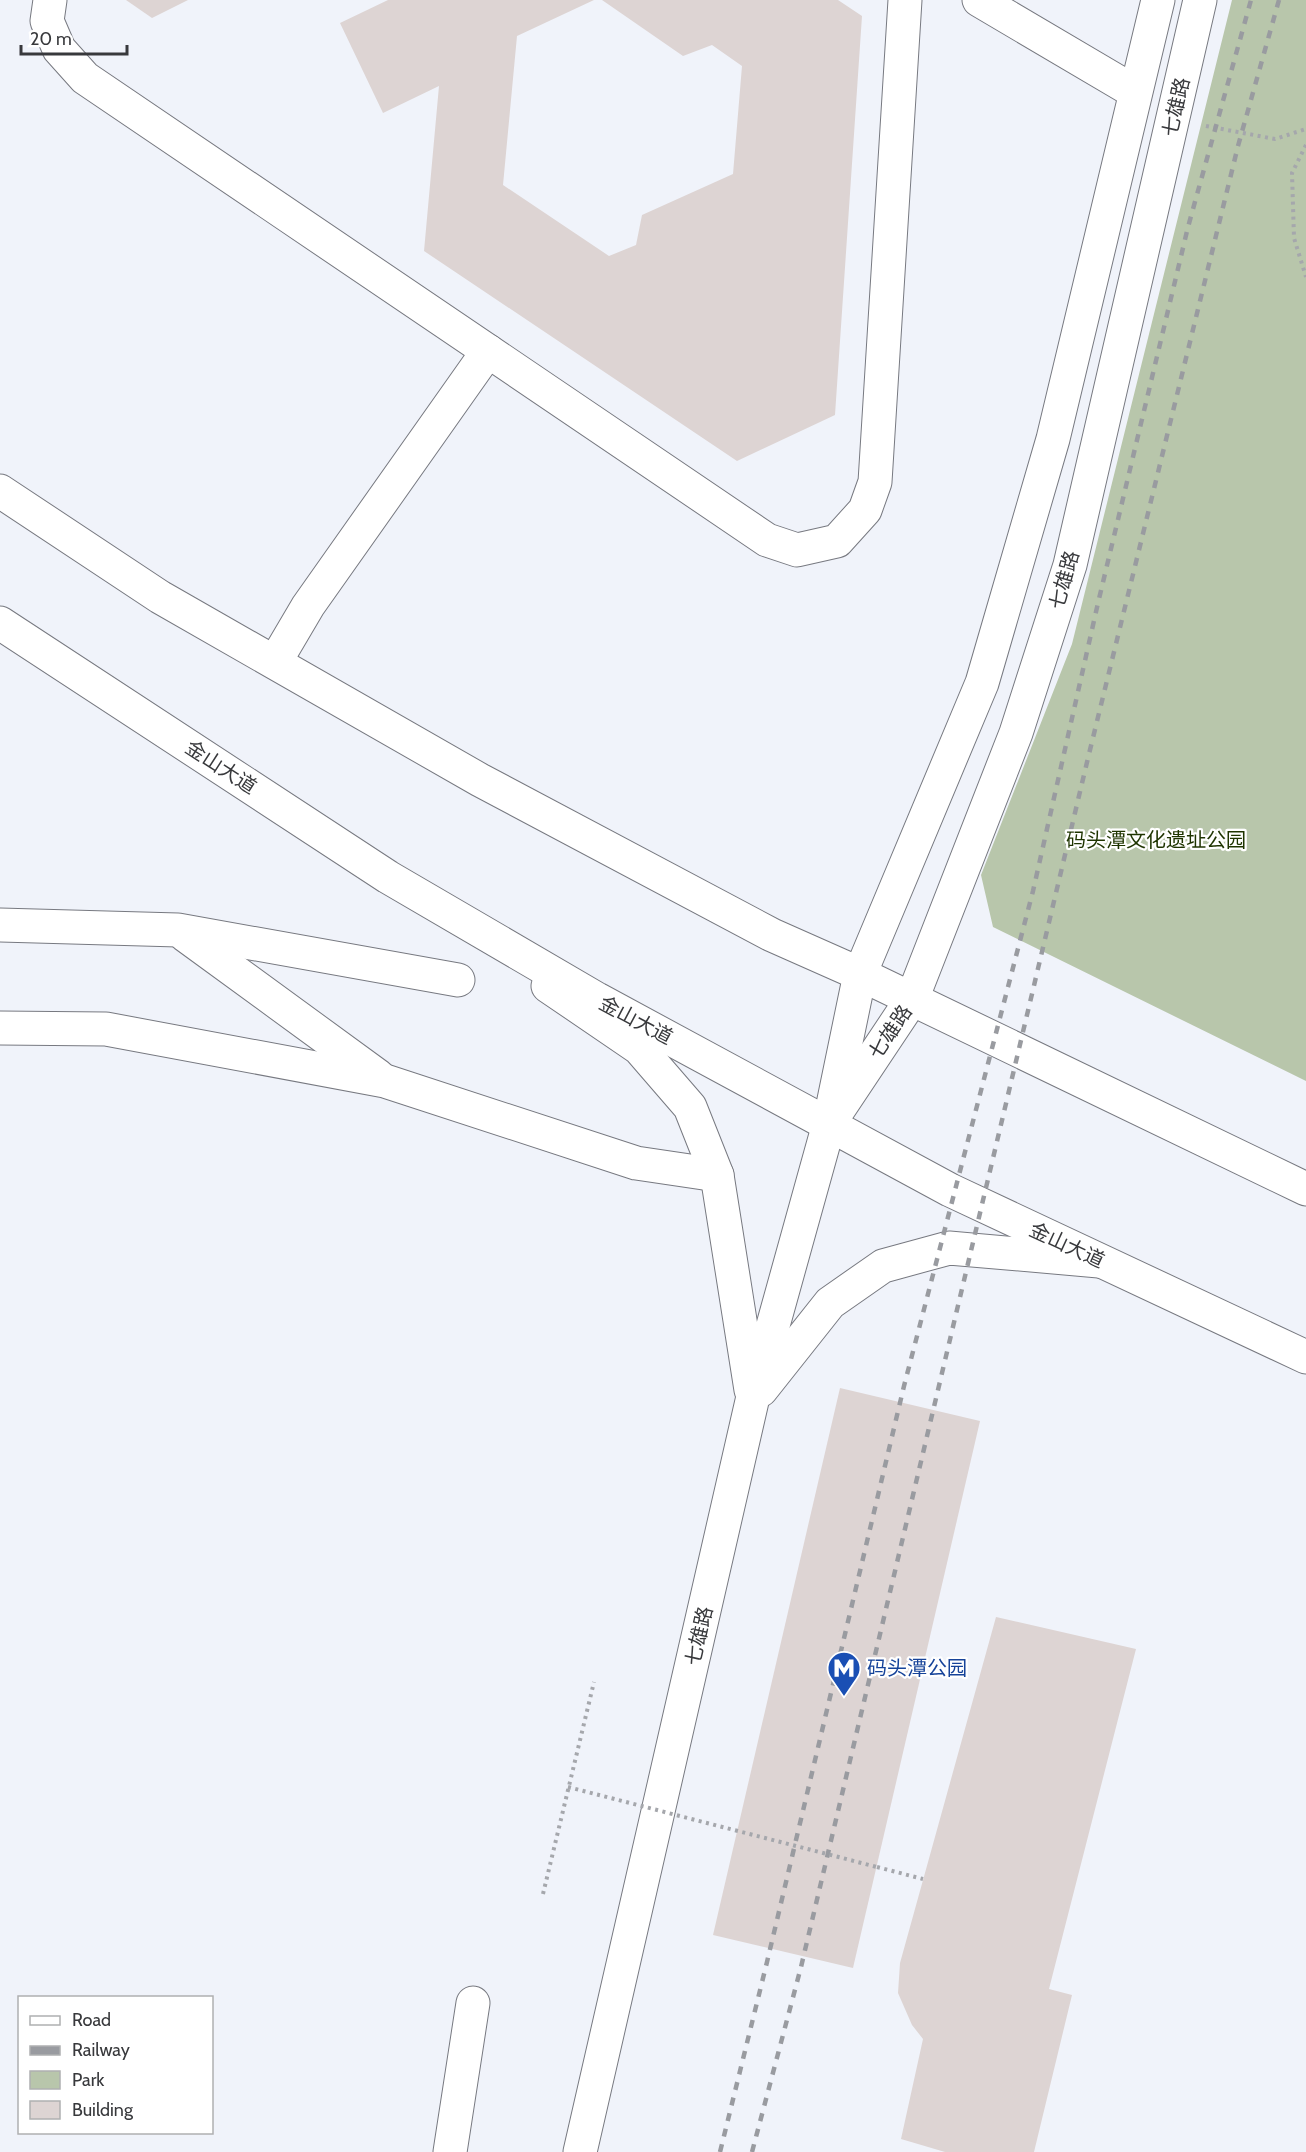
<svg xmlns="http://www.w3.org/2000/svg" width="1306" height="2152" viewBox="0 0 1306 2152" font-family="Cabin,'Noto Sans SC',sans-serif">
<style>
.green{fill:#b8c6ab}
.building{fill:#ddd4d3}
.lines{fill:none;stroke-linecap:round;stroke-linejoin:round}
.minor-casing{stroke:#777980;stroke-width:35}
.major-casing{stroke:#777980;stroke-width:35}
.path{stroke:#a5a7ac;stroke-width:4;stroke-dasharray:3 4.5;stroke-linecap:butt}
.minor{stroke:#fff;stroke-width:33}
.major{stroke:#fff;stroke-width:33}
.rail{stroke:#999ba0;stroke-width:4.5;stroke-dasharray:8 8;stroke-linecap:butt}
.path-bridge{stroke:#a5a7ac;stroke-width:4;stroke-dasharray:3 4.5;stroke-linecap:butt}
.labels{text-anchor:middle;stroke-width:4.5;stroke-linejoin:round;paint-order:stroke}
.street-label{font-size:20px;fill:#38393c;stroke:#fff}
.park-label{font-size:20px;fill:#1e3400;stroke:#fff}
.transit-label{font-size:20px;fill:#164399;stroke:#fff;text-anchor:start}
</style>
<rect width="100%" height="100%" fill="#f0f3fa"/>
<!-- green -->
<polygon class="green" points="1232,0 1306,0 1306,1081 993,927 981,875 1072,644"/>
<!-- building -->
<g class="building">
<polygon points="126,0 188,0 152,18"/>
<polygon points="388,0 594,0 517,36 503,185 609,256 636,245 642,215 733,174 742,66 712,45 683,56 602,0 838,0 862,16 835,415 737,461 424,251 439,86 383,113 340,23"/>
<polygon points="840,1388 980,1421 853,1968 713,1935"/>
<polygon points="996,1617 1136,1649 1049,1989 1072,1995 1034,2152 945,2152 901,2139 923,2039 912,2025 898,1993 900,1963"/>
</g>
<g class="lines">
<defs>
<g id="minor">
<polyline points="50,0 47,21 59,49 85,78 767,540 797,550 837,541 865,510 875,482 905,0"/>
<polyline points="979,0 1135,92"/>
<polyline points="275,662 308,606 488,351"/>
<polyline points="0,925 178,930 458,980"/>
<polyline points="185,935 378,1076"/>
<polyline points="548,986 639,1048 690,1107 717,1175 751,1390"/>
<polyline points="0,1028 106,1029 385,1081 636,1163 717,1175"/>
<polyline points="838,1110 912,999 1016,733 1070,565 1200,0"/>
<polyline points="761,1390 830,1303 883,1266 949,1248 1099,1261"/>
<polyline points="450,2152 473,2003"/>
<polyline points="580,2152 752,1401 829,1124 860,974 982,683 1053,439 1158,0"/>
</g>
<g id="major">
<polyline points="0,491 160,597 480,780 772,935 860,974 1306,1189"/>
<polyline points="0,623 388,877 597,999 950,1190 1306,1357"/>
</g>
</defs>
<!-- minor casing -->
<use href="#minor" class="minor-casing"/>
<!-- major casing -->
<use href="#major" class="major-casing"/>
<!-- path -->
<g class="path">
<polyline points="1206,126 1275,139 1306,129"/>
<polyline points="1306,145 1292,173 1294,238 1306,277"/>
<polyline points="877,1867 923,1879"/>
<polyline points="543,1894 594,1682"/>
</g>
<!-- minor -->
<use href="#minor" class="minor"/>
<!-- major -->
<use href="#major" class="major"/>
<!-- rail -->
<g class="rail">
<polyline points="720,2152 767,1962 904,1386 1033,891 1098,603 1188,227 1251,0"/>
<polyline points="752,2152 801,1967 1088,758 1238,146 1279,0"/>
</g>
<!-- path-bridge -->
<polyline class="path-bridge" points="568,1787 877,1867"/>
</g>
<!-- icons -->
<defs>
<symbol id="metro-pin" viewBox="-11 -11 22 30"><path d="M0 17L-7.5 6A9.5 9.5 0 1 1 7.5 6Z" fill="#1a4fb4" stroke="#fff"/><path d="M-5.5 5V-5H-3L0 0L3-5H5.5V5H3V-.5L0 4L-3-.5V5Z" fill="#fff"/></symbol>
</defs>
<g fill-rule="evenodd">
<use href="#metro-pin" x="825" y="1649" width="38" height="52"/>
</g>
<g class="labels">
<!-- street labels -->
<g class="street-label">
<text transform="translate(1176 107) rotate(-77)" y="7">七雄路</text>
<text transform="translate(1064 580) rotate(-74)" y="7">七雄路</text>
<text transform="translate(221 767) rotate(33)" y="7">金山大道</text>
<text transform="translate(636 1020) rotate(28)" y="7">金山大道</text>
<text transform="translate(890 1032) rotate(-56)" y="7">七雄路</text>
<text transform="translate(1067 1245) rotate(25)" y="7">金山大道</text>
<text transform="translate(699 1636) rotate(-77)" y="7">七雄路</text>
</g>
<!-- park labels -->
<g class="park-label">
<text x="1156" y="847">码头潭文化遗址公园</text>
</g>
<!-- transit labels -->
<g class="transit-label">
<text x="867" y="1675">码头潭公园</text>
</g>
</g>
<!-- legend -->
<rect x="18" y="1996" width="195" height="138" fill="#ffffff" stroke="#afb0b1" stroke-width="1.5"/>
<rect x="30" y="2016" width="30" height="9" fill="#ffffff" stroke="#afb0b1" stroke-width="1.5"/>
<text x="72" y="2026" font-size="18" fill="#38393c">Road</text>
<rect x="30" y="2046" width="30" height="9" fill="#999ba0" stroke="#afb0b1" stroke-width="1.5"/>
<text x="72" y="2056" font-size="18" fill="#38393c">Railway</text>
<rect x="30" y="2071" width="30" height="18" fill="#b8c6ab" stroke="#afb0b1" stroke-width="1.5"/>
<text x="72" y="2086" font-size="18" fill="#38393c">Park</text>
<rect x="30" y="2101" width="30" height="18" fill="#ddd4d3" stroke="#afb0b1" stroke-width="1.5"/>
<text x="72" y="2116" font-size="18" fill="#38393c">Building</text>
<!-- scale -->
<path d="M21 45v9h106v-9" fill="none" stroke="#38393c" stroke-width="3"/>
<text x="30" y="45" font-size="18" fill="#38393c" stroke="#ffffff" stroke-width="4.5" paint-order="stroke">20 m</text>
</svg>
